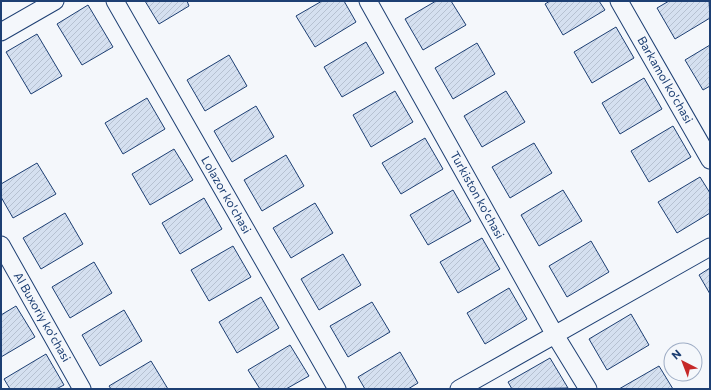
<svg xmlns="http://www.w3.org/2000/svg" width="711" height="390" viewBox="0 0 711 390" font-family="Commissioner,sans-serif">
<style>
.building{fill:url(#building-hatch);stroke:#1d3f73}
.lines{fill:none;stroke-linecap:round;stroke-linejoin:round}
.minor-casing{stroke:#1d3f73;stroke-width:19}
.minor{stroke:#f4f7fb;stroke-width:17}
.labels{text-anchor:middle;stroke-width:3;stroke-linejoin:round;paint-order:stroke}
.street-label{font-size:12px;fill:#1d3f73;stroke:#f4f7fb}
</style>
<defs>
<pattern id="building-hatch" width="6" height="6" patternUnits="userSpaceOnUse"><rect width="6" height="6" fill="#d5e0f0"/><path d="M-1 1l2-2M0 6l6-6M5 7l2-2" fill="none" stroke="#b6c1d1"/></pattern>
</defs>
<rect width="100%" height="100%" fill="#f4f7fb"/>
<!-- building -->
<g class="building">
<polygon points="145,1 187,1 189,6 159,24"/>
<polygon points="322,1 344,1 356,22 315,47 296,16"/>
<polygon points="436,1 451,1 466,25 423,50 405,19"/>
<polygon points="550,1 599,1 605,10 563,35 545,4"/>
<polygon points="669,1 709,1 710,18 675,39 657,8"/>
<polygon points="88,5 113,47 82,65 57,24"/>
<polygon points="616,27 634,58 592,83 574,52"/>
<polygon points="37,34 62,76 31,94 6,52"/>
<polygon points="366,42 384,73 342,97 324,67"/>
<polygon points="477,43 495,74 453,99 435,68"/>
<polygon points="710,45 710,86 703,90 685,60"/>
<polygon points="229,55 247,86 205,111 187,80"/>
<polygon points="644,78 662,109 620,134 602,103"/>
<polygon points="395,91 413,122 371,147 353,115"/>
<polygon points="506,91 525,122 482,147 464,116"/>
<polygon points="147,98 165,129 123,154 105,123"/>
<polygon points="256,106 274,137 232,162 214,131"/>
<polygon points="673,126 691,157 649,182 631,151"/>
<polygon points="425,138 443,169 401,194 382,163"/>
<polygon points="534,143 552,173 510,198 492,167"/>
<polygon points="174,149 193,180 150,205 132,174"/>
<polygon points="286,155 304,186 262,211 244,180"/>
<polygon points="37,163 56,194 13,218 1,197 1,184"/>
<polygon points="700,177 710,193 710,213 677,233 658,202"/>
<polygon points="453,190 471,221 428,245 410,215"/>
<polygon points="563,190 582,221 539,246 521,215"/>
<polygon points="204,198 222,229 180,254 162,223"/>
<polygon points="315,203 333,233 291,258 273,228"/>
<polygon points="65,213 83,244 41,269 23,238"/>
<polygon points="482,238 500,269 458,293 440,262"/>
<polygon points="591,241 609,272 567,297 549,266"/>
<polygon points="233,246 251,277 209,301 191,270"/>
<polygon points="343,254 361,285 319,310 301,279"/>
<polygon points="94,262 112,293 70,318 52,287"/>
<polygon points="710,268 710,294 699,275"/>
<polygon points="509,288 527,319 485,344 467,313"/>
<polygon points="261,297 279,328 237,353 219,322"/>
<polygon points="372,302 390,332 348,357 330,326"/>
<polygon points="16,306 35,337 1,357 1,315"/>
<polygon points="124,310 142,341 100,366 82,335"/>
<polygon points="631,314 649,345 607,370 589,339"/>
<polygon points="290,345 309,376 286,389 260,389 248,370"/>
<polygon points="400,352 418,383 408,389 365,389 358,377"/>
<polygon points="46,354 64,385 56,389 10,389 4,379"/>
<polygon points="550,358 568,388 512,389 508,382"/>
<polygon points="151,361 168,389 111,389 109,386"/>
<polygon points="659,366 673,389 619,389"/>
</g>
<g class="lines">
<defs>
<g id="minor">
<polyline points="115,1 337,389"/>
<polyline points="368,1 555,335 588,389"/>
<polyline points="619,1 710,160"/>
<polyline points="1,32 55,1"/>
<polyline points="1,245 82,389"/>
<polyline points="459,389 710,247"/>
</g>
</defs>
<!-- minor casing -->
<use href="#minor" class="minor-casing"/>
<!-- minor -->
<use href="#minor" class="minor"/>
</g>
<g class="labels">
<!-- street labels -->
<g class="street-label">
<text transform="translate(665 80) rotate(60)" y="4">Barkamol ko'chasi</text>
<text transform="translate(226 195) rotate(60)" y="4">Lolazor ko'chasi</text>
<text transform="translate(477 195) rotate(61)" y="4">Turkiston ko'chasi</text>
<text transform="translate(42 317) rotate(60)" y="4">Al Buxoriy ko'chasi</text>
</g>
</g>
<!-- border -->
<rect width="711" height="390" fill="none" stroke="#1d3f73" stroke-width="4"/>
<!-- north arrow -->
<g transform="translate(683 362) rotate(318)"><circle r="19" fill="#f4f7fb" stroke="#9eadc5"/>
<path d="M0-3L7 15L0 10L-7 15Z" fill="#c62828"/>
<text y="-6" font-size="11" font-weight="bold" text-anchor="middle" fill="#1d3f73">N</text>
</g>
</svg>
